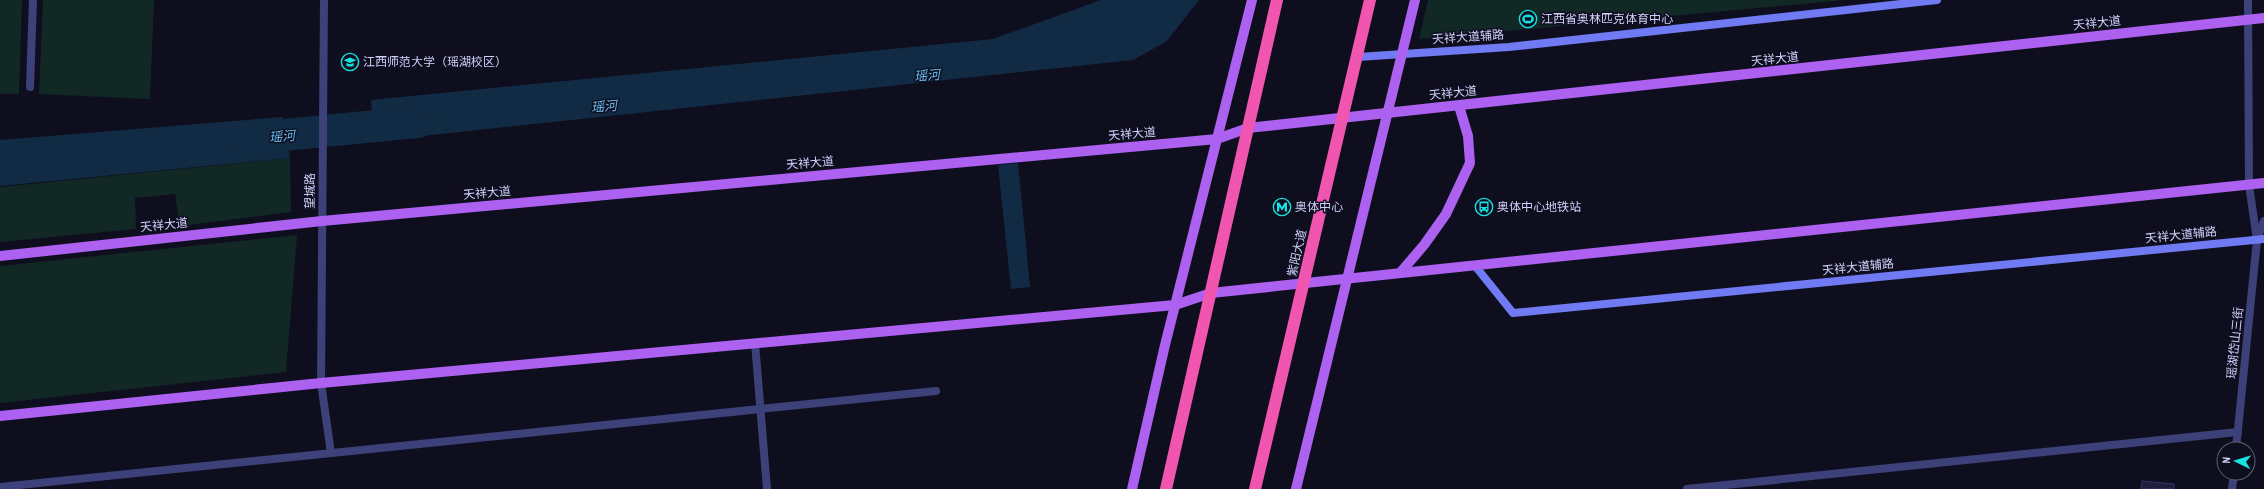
<svg xmlns="http://www.w3.org/2000/svg" width="2264" height="489" viewBox="0 0 2264 489" font-family="'Archivo Narrow','Noto Sans SC',sans-serif">
<style>
.green{fill:#122825}
.water{fill:#122b44}
.lines{fill:none;stroke-linecap:round;stroke-linejoin:round}
.river{stroke:#122b44;stroke-width:32}
.building{fill:#1f1c3e;stroke:#353068}
.lane{stroke:#3d417a;stroke-width:8}
.street{stroke:#3d417a;stroke-width:8}
.secondary{stroke:#6f7af3;stroke-width:8}
.primary{stroke:#ac61f1;stroke-width:10}
.highway{stroke:#f055b0;stroke-width:12}
.labels{text-anchor:middle;stroke-width:3;stroke-linejoin:round;paint-order:stroke}
.poi-label{font-size:12px;fill:#d0d0fb;stroke:#0f0e1f;text-anchor:start}
.street-label{font-size:12px;fill:#d0d0fb;stroke:#0f0e1f}
.water-label{font-size:13px;font-style:italic;fill:#67c0f2;stroke:#0f0e1f}
</style>
<rect width="100%" height="100%" fill="#0f0e1f"/>
<!-- green -->
<g class="green">
<polygon points="0,0 22,0 19,94 0,94"/>
<polygon points="43,0 154,0 150,99 39,94"/>
<polygon points="1428,0 1845,0 1419,39"/>
<polygon points="290,158 291,212 180,226 175,194 135,198 136,229 0,242 0,187"/>
<polygon points="297,235 286,372 0,403 0,266"/>
</g>
<!-- water -->
<g class="water">
<polygon points="1101,0 1199,0 1167,41 1133,60 375,141 371,100 993,39"/>
<polygon points="283,117 290,158 0,186 0,140"/>
<polygon points="1018,163 1030,287 1011,289 998,165"/>
</g>
<g class="lines">
<!-- river -->
<polyline class="river" points="242,139 417,122"/>
</g>
<!-- building -->
<polygon class="building" points="2142,481 2174,484 2174,489 2141,489"/>
<g class="lines">
<!-- lane -->
<polyline class="lane" points="30,87 33,0"/>
<!-- street -->
<g class="street">
<polyline points="324,0 321,383 331,453"/>
<polyline points="2257,239 2264,221"/>
<polyline points="755,343 767,489"/>
<polyline points="2236,449 2257,240 2249,185 2248,0"/>
<polyline points="0,487 936,391"/>
<polyline points="1687,489 2238,432"/>
<polyline points="2232,489 2234,473"/>
</g>
<!-- secondary -->
<g class="secondary">
<polyline points="1358,57 1509,47 1937,0"/>
<polyline points="1476,267 1513,313 2264,239"/>
</g>
<!-- primary -->
<g class="primary">
<polyline points="0,256 322,221 1217,139 1248,128 2264,18"/>
<polyline points="1400,273 1424,245 1446,214 1470,163 1468,136 1459,106"/>
<polyline points="0,416 321,383 1175,305 1211,293 2264,183"/>
<polyline points="1132,489 1165,345 1252,0"/>
<polyline points="1296,489 1415,0"/>
</g>
<!-- highway -->
<g class="highway">
<polyline points="1166,489 1277,0"/>
<polyline points="1255,489 1370,0"/>
</g>
</g>
<!-- icons -->
<defs>
<symbol id="stadium-ring" viewBox="-11 -11 22 22"><circle r="9.5" fill="#0f0e1f" stroke="#14e3e2" stroke-width="1.5"/><path d="M0-5a6.5 5 0 1 0 0 10a6.5 5 0 1 0 0-10ZM-3.5-1.8h7v3.6h-7Z" fill="#14e3e2"/></symbol>
<symbol id="university-ring" viewBox="-11 -11 22 22"><circle r="9.5" fill="#0f0e1f" stroke="#14e3e2" stroke-width="1.5"/><path d="M0-5L7-2L0 1L-7-2ZM-4 1L0 2.5L4 1V4Q0 6-4 4Z" fill="#14e3e2"/></symbol>
<symbol id="metro-ring" viewBox="-11 -11 22 22"><circle r="9.5" fill="#0f0e1f" stroke="#14e3e2" stroke-width="1.5"/><path d="M-5.5 5V-5H-3L0 0L3-5H5.5V5H3V-.5L0 4L-3-.5V5Z" fill="#14e3e2"/></symbol>
<symbol id="bus-ring" viewBox="-11 -11 22 22"><circle r="9.5" fill="#0f0e1f" stroke="#14e3e2" stroke-width="1.5"/><path d="M-5-6H5V4H4V6H2V4H-2V6H-4V4H-5ZM-3.5-4V0h7V-4ZM-3.5 1.2v1.5H-2V1.2ZM2 1.2v1.5H3.5V1.2Z" fill="#14e3e2"/></symbol>
</defs>
<g fill-rule="evenodd">
<use href="#stadium-ring" x="1518" y="9" width="20" height="20"/>
<use href="#university-ring" x="340" y="52" width="20" height="20"/>
<use href="#metro-ring" x="1272" y="197" width="20" height="20"/>
<use href="#bus-ring" x="1474" y="197" width="20" height="20"/>
</g>
<g class="labels">
<!-- poi labels -->
<g class="poi-label">
<text x="1541" y="23">江西省奥林匹克体育中心</text>
<text x="363" y="66">江西师范大学（瑶湖校区）</text>
<text x="1295" y="211">奥体中心</text>
<text x="1497" y="211">奥体中心地铁站</text>
</g>
<!-- street labels -->
<g class="street-label">
<text transform="translate(2097 23) rotate(-6)" y="4">天祥大道</text>
<text transform="translate(1468 37) rotate(-4)" y="4">天祥大道辅路</text>
<text transform="translate(1775 59) rotate(-6)" y="4">天祥大道</text>
<text transform="translate(1453 93) rotate(-6)" y="4">天祥大道</text>
<text transform="translate(1132 134) rotate(-5)" y="4">天祥大道</text>
<text transform="translate(810 163) rotate(-5)" y="4">天祥大道</text>
<text transform="translate(310 191) rotate(-89)" y="4">望城路</text>
<text transform="translate(487 193) rotate(-5)" y="4">天祥大道</text>
<text transform="translate(164 225) rotate(-6)" y="4">天祥大道</text>
<text transform="translate(2181 235) rotate(-6)" y="4">天祥大道辅路</text>
<text transform="translate(1297 253) rotate(-77)" y="4">紫阳大道</text>
<text transform="translate(1858 267) rotate(-6)" y="4">天祥大道辅路</text>
<text transform="translate(2235 343) rotate(-84)" y="4">瑶湖岱山三街</text>
</g>
<!-- water labels -->
<g class="water-label">
<text transform="translate(927 75) rotate(-5)" y="5">瑶河</text>
<text transform="translate(604 106) rotate(-5)" y="5">瑶河</text>
<text transform="translate(282 136) rotate(-5)" y="5">瑶河</text>
</g>
</g>
<!-- north arrow -->
<g transform="translate(2236 461) rotate(275)"><circle r="19" fill="#0f0e1f" stroke="#5c5c77"/>
<path d="M0-3L7 15L0 10L-7 15Z" fill="#14e3e2"/>
<text y="-6" font-size="11" font-weight="bold" text-anchor="middle" fill="#d0d0fb">N</text>
</g>
</svg>
